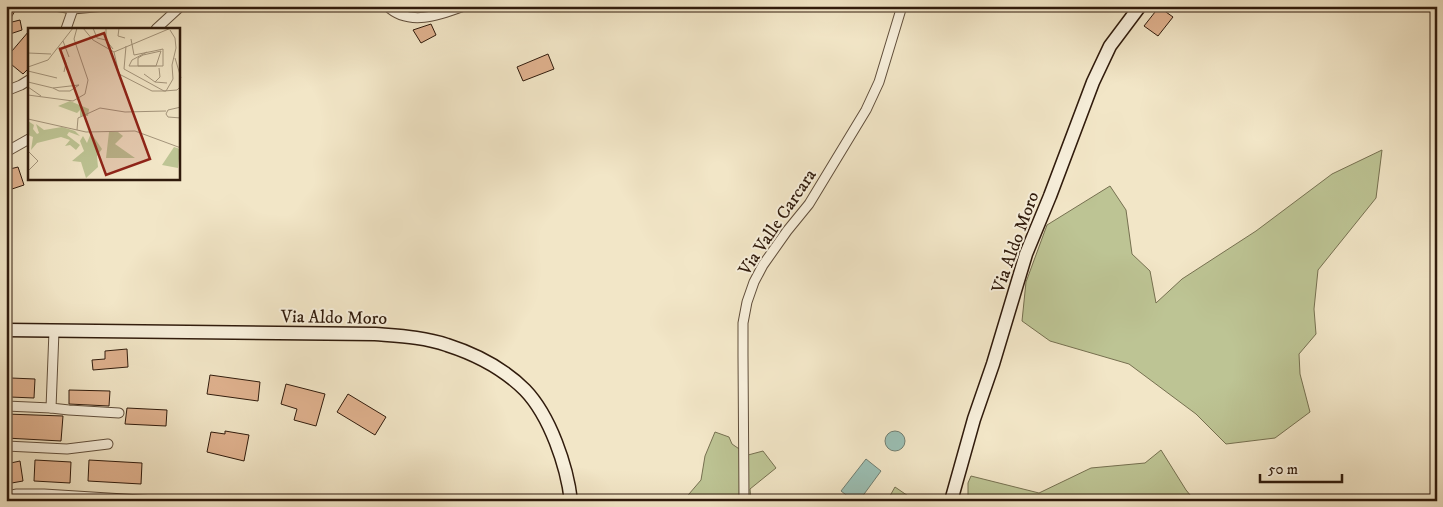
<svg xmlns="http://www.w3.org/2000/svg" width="1443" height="507" viewBox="0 0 1443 507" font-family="'IM FELL DW Pica',serif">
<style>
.green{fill:#bdc494;stroke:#767050}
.water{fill:#9bc0b5;stroke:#707e71}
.building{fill:#dfb18e;stroke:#301b0c}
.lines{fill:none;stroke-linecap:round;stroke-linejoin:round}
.minor-casing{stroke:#604e3b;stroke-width:11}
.secondary-casing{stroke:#301b0c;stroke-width:15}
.minor{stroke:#f7efdb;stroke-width:9}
.secondary{stroke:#f7efdb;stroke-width:12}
.labels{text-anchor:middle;stroke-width:4;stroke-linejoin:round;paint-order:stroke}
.street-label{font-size:18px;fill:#301b0c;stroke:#f7efdb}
.inset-road{fill:none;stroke:#a4957c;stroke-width:1}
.view{fill:#8f2418;fill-opacity:0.15;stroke:#8f2418;stroke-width:2.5}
.inset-edge{fill:none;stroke:#301b0c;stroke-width:2.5}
</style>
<rect width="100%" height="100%" fill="#f2e6c7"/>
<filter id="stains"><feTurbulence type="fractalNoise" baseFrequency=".004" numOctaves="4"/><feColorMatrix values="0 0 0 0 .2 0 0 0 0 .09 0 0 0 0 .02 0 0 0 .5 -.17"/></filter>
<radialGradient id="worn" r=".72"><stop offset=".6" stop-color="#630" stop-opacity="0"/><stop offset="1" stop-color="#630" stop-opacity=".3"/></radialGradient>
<!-- green -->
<g class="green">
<polygon points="1382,150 1376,198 1318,270 1314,309 1316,334 1299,354 1300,374 1310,412 1275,438 1226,444 1196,414 1129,364 1050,341 1022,321 1026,282 1047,225 1110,186 1126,210 1132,254 1150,271 1156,303 1182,279 1256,231 1332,174"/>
<polygon points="715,432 729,437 732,444 748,455 763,451 776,468 750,489 751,501 683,501 701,480 705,456"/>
<polygon points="1161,450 1186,490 1195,501 972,501 968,498 968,483 971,476 1039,493 1091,468 1145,463"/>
<polygon points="895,487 914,500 887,501"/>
</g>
<!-- water -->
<g class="water">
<circle cx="895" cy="441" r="10"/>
<polygon points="866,459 881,471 859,501 854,501 841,491"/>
</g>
<!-- building -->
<g class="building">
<polygon points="6,6 11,6 16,9 8,23 20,20 22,30 10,34 7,25 6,26"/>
<polygon points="1159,7 1173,17 1158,36 1144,26"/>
<polygon points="431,24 436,35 421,43 413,30"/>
<polygon points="29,31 29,68 23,74 6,60 6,58"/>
<polygon points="548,54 554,69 523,81 517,67"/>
<polygon points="18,167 24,185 6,191 6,170"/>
<polygon points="127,349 128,367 93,370 92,360 105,359 105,351"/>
<polygon points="210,375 260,382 258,401 207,394"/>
<polygon points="11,378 35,379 34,398 10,397"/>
<polygon points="286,384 325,394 316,426 294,420 297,409 281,404"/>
<polygon points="69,390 110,391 109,406 69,404"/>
<polygon points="348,394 386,417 375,435 337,412"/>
<polygon points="127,408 167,410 166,426 125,424"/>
<polygon points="6,414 63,416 61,441 6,438"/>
<polygon points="225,431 249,435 244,461 207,452 211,432 225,434"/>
<polygon points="35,460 71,462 70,483 34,481"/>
<polygon points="89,460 142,463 141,484 88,481"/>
<polygon points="20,461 23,481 6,484 6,464"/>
</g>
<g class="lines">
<defs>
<g id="minor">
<polyline points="55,6 73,9 105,6"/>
<path d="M387,6C409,27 440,15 464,6"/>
<polyline points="66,29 73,9"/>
<polyline points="156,29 181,6"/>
<polyline points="6,91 21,85 29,80"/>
<polyline points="6,152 29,139"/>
<polyline points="54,331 51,408 69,410 119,413"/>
<polyline points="6,406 51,408"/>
<polyline points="6,446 67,449 108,444"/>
<polyline points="6,496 17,494 44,494 156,501"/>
<polyline points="744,501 743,356 743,323 747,302 754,282 763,265 787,231 809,204 866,110 879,82 902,6"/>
</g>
<g id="secondary">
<path d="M6,330L375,334C399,336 424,337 447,345C475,354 504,369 525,390C550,416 567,466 571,501"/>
<polyline points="951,501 974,419 993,364 1026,254 1050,196 1093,82 1110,46 1140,6"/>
</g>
</defs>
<!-- minor casing -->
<use href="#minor" class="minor-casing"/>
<!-- secondary casing -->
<use href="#secondary" class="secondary-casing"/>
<!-- minor -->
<use href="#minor" class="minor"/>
<!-- secondary -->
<use href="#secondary" class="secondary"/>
</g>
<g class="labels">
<!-- street labels -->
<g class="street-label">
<text transform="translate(777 222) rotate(-56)" y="6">Via Valle Carcara</text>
<text transform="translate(1015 242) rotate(-70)" y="6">Via Aldo Moro</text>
<text transform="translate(334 317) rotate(1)" y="6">Via Aldo Moro</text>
</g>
</g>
<!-- overview -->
<g transform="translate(28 28)">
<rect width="152" height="152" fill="#f2e6c7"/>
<path d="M42,73L61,81L60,88H52V82L49,85L30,78ZM0,93L6,97L5,101L9,106L11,105L8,96L16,102L34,99L47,103L52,108L41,104L39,107L52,117L48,122L42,117L37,118L42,112L33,109L9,115L3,122L5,109L0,107ZM81,104H90L95,108L87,116L107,130H78ZM63,105L74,121L69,128L70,139L58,150L53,134L44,133L56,123L52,113L55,108L59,115ZM146,119L152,121L150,140L134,137Z" fill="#bdc494"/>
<path class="inset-road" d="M55,0L65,12L86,24L91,46L124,63H138M65,0L69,10L78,12M78,0V12L85,21M91,0L90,8L97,10M103,11L106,27L126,23M35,13L41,29M98,18L96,41L136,63L149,62L153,58M31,19L38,35L36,44M133,23L128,38H110V30L115,27ZM86,24L143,0M119,24L104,32L101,38H135V21L126,23M0,25L23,26M147,30L153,50M0,39L20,32L45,0M0,43L29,50M116,46L127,54L139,55M0,54L25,60L51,57L42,63H31L25,60M127,54L132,49L131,40M0,59L13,68M138,63L145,51L144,37L148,20L147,10L142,2M0,67L45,73L57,66L60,52L46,11L49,0M153,79L140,82L138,86L140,89L153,90M0,91L58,104L107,103L153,120M49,102L50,90L72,80L97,84L138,83M0,123L10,133L0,143"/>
<path class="view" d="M76,5L122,131L78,147L32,21Z"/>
<rect width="152" height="152" class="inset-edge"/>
</g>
<!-- margin -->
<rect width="1443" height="507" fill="none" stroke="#f2e6c7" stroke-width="25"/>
<rect x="8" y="8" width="1428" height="492" fill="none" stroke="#301b0c" stroke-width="2.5"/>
<rect x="12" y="12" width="1418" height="482" fill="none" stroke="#301b0c"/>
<!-- scale -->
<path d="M1260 474v8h82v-8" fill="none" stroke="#301b0c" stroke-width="2.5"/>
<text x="1268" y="474" font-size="15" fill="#301b0c" stroke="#f7efdb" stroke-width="4" paint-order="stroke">50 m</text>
<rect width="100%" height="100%" filter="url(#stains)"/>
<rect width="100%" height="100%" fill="url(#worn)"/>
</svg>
